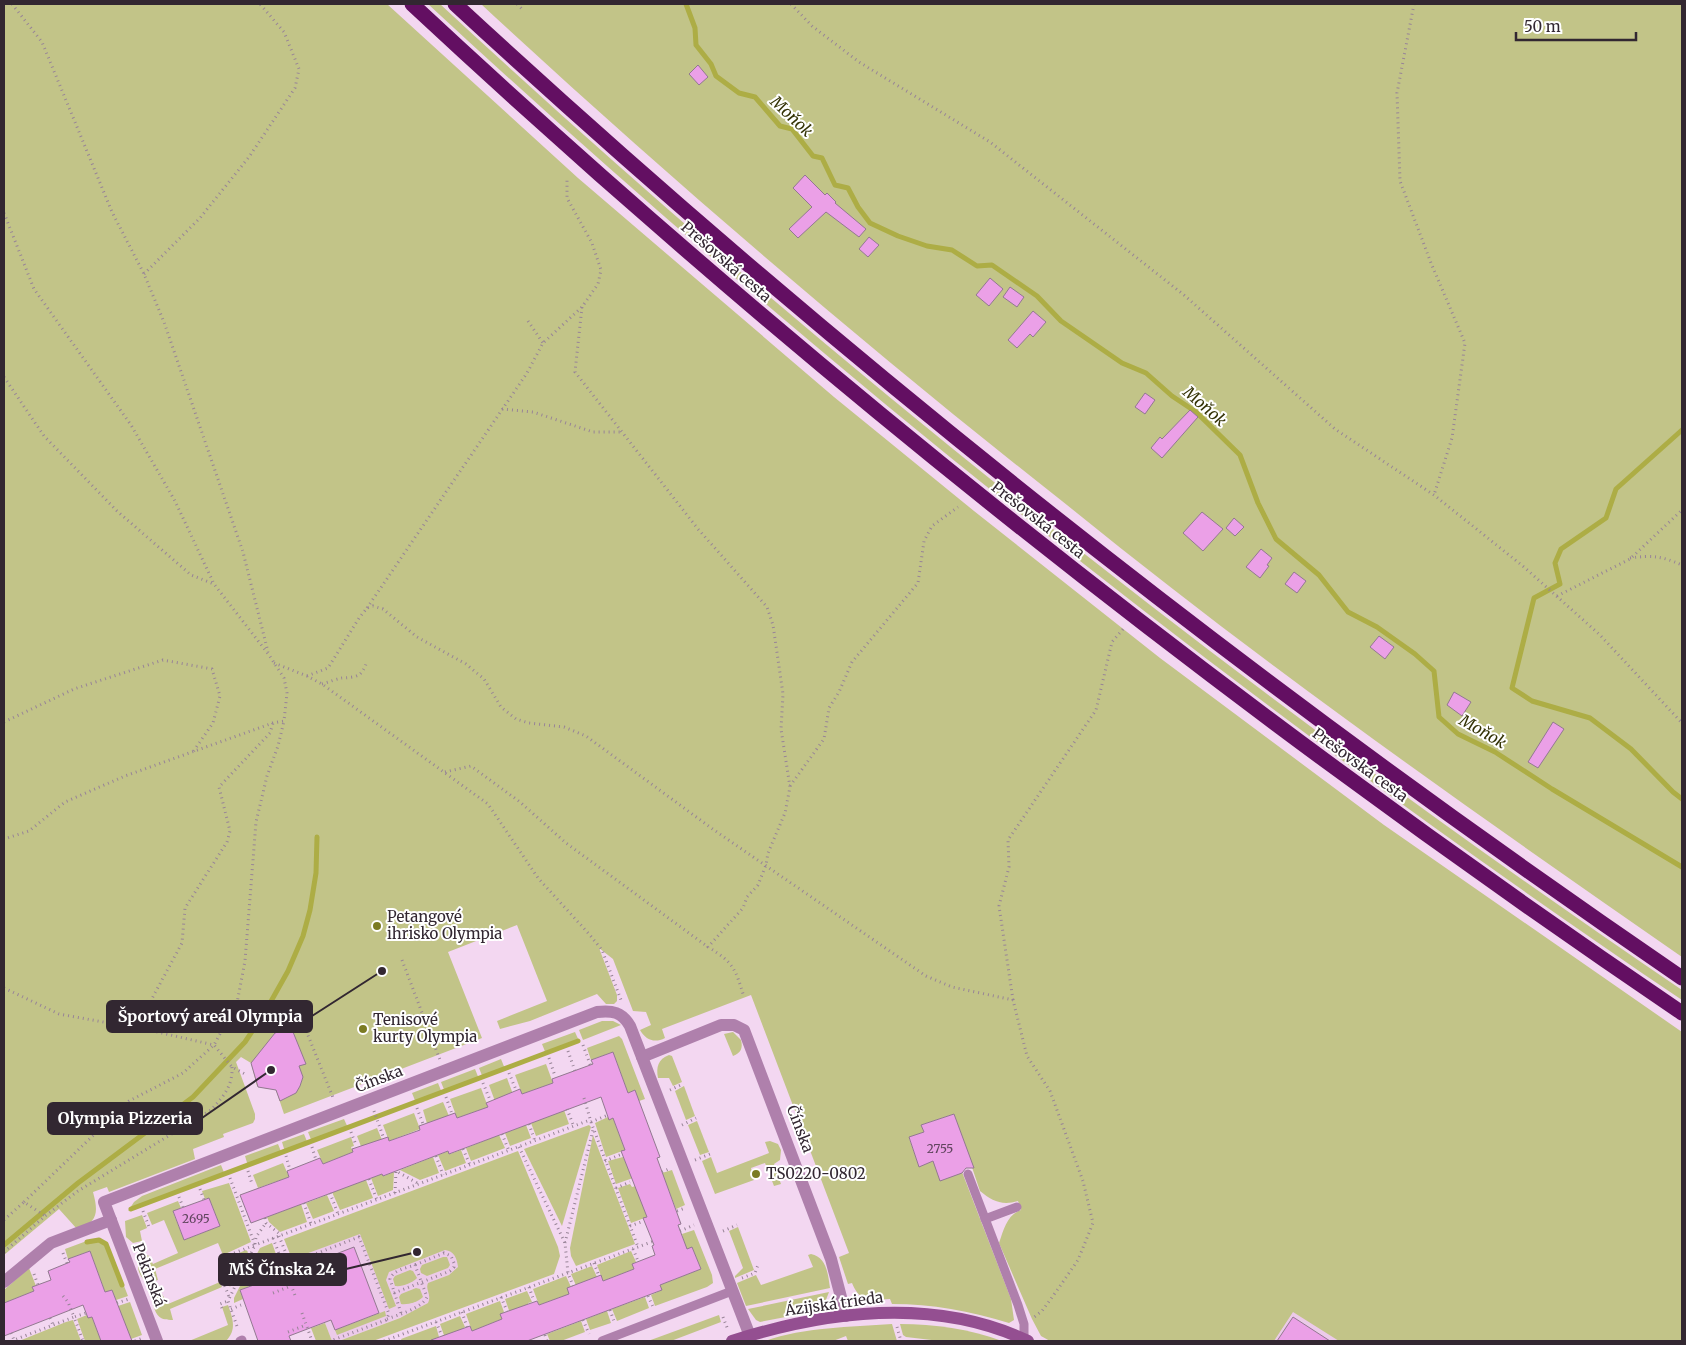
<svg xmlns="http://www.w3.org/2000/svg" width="1686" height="1345" viewBox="0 0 1686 1345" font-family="Merriweather,serif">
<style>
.built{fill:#eccae9}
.green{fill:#c2c488}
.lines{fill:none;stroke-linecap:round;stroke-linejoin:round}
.stream{stroke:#adad45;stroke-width:5}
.building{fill:#eba0e7;stroke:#927990}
.path{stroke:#988497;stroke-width:3;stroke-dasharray:1 4;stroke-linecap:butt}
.lane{stroke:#af80ac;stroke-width:9}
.street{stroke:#af80ac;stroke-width:12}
.secondary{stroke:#944f91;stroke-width:12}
.highway{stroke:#630f62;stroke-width:15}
.poi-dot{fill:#7b7b23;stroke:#fff;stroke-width:2}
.labels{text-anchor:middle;stroke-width:4;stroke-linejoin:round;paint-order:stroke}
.number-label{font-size:12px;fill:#60455e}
.street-label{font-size:15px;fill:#322731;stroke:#fff}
.poi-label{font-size:15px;fill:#322731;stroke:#fff;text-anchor:start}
.water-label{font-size:16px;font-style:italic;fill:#353407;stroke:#fff}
.leader{fill:none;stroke:#322731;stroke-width:2}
.callout-dot{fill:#322731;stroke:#fff;stroke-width:2}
.callout{fill:#322731;stroke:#322731;stroke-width:2}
.callout-label{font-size:16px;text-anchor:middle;font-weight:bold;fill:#fff}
</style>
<rect width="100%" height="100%" fill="#f3d7f1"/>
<!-- built -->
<g class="built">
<polygon points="513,1170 548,1261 339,1341 332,1341 325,1323 311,1328 285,1259 291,1256 288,1247"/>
<polygon points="1292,1300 1355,1341 1260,1341"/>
</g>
<!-- green -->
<g class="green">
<path d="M4,4H387L578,178L834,397L974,511L1160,658L1384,825L1682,1032V1341H1339L1293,1312L1274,1341H1050L1041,1336L1032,1319L999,1243C1004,1229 1007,1215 1021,1210L1018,1201C1002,1206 992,1201 980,1191L954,1114L921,1125L924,1132L909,1138L919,1166L933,1161L962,1172L1011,1299L1014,1320L1009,1323C970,1311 932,1304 892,1304L890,1299C871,1300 860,1303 852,1283L848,1284L839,1257L849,1253L751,995L662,1029L665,1038C654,1044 645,1039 640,1030L651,1025L646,1012L633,1011L613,959L599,948L617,995V1001L614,1004H606L597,994L530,1021L500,1029L497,1021L547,1001L517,925L448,952L482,1038L284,1114L275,1087L268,1089L257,1086L251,1063L241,1057L236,1062L255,1114V1119L253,1123L223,1134L224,1137L193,1149L195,1159L109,1192L107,1187L93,1192C98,1211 99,1222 77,1229L59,1209L4,1255Z"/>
<path d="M428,4H440C828,364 1244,693 1682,990V1000C1239,701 820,367 428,4Z"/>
<path d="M481,4H1682V957C1545,862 1408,766 1274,666C1204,614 1135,560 1067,505C865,346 670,179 481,4Z"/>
<polygon points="602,1021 613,1021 621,1025 583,1040 579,1030"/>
<polygon points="575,1032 579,1041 546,1054 542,1044"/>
<path d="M733,1032L741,1040C743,1048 741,1053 733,1056L724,1034Z"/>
<polygon points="619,1036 622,1039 645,1099 639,1101 635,1090 628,1093 613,1052 591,1060 587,1048"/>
<path d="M669,1055L672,1056L682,1082L673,1086L669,1078H658C656,1067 658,1059 669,1055Z"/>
<polygon points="501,1059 505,1069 483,1078 479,1068"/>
<polygon points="546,1064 553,1083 522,1094 515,1075"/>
<polygon points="475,1069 479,1079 445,1092 441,1082"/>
<polygon points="507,1078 514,1097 496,1104 489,1085"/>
<polygon points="438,1083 442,1093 416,1103 412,1093"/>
<polygon points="684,1086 695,1116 686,1120 675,1091"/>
<polygon points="481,1088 488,1107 457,1118 450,1099"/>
<polygon points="443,1102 449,1116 428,1127 423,1110"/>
<polygon points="564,1110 569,1124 536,1136 531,1123"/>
<polygon points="414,1113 420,1129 389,1141 383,1125"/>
<polygon points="608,1117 610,1119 613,1118 625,1150 606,1157 595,1123"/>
<polygon points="344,1119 348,1128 312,1142 308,1132"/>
<polygon points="697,1121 709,1152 700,1155 688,1125"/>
<polygon points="526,1125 531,1138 510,1146 505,1133"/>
<polygon points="589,1125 591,1127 562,1226 524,1149"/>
<polygon points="377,1128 382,1140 362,1149 357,1136"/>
<polygon points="304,1134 308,1144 285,1152 282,1142"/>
<polygon points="499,1135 505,1148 471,1161 466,1148"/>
<polygon points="593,1135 635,1244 576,1266 571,1256 570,1248"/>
<polygon points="351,1137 354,1146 351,1147 353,1152 323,1164 317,1150"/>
<polygon points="770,1141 778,1144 781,1150 780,1160 774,1164 781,1184 774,1186 765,1163 751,1168 754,1180 715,1194 702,1161 711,1157 717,1173 769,1153 765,1142"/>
<polygon points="278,1144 282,1154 248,1166 245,1156"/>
<polygon points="461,1150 466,1163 445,1171 438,1155 449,1151 450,1154"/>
<path d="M518,1151L558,1247L560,1256L554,1274L373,1341H339L400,1318L428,1303C432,1294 425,1290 428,1283L449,1275L458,1267C457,1258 454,1251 445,1250L389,1272L386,1280L396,1306L389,1309L360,1234L292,1259L284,1239Z"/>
<polygon points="433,1157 439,1173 420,1180 400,1170"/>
<polygon points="623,1157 633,1178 616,1184 608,1161"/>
<polygon points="283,1163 289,1177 258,1188 253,1175"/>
<polygon points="221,1165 225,1175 128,1211 134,1202 142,1196"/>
<polygon points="672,1170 685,1205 676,1209 662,1173"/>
<polygon points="394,1172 393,1190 378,1196 371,1178 382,1174 384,1176"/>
<polygon points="366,1180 373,1198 340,1210 332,1192"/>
<path d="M229,1183L251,1242L223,1255L218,1243L155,1269L158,1280L150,1282L144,1280C136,1271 135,1260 148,1255L153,1264L178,1253L164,1220L152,1225L147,1213L178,1201L181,1208L173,1212L184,1240L220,1226L209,1198L205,1199L202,1191Z"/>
<polygon points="630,1184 632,1187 636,1186 647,1217 631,1223 618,1188"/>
<polygon points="327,1195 334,1211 313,1219 306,1203"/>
<polygon points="301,1204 307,1222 280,1232 269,1222 267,1217"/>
<polygon points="142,1215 147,1228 140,1231 142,1241 133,1243 126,1237 125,1221"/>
<polygon points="738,1227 754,1270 735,1278 735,1276 743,1268 729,1231"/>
<polygon points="694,1230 712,1275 713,1283 707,1287 655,1306 651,1295 662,1290 660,1285 701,1269 692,1247 686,1250 682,1234"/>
<polygon points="92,1239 100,1239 107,1243 128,1296 116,1300 112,1290 105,1292 90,1251 68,1259 65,1249"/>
<polygon points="272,1243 287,1285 272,1290 268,1279 240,1290 243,1299 234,1303 234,1298 243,1280 256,1275 252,1263 260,1248"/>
<polygon points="246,1250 248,1252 230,1287 226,1280 232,1277 225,1259"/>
<polygon points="631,1251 636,1262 632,1264 634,1269 603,1281 597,1265"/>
<path d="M811,1254C827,1257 828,1275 830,1288L746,1306L737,1283L756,1275L761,1285L813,1267L808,1255Z"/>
<polygon points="443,1257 447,1257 450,1265 448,1268 427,1276 421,1273 420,1269 422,1265"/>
<polygon points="592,1266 597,1277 578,1290 571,1274"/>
<polygon points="29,1268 36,1286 32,1287 34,1291 4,1303 4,1290"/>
<path d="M410,1270L413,1271L417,1278C412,1283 402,1287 395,1286L393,1279L395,1276Z"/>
<polygon points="566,1276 571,1287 569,1294 539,1305 533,1289"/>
<path d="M220,1282L222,1287L215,1290L170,1309L173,1320C160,1320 157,1317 153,1305L156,1297L162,1294L168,1304Z"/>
<path d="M416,1288L420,1289L423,1297C418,1302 408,1305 401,1304L399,1297L401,1294Z"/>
<polygon points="527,1291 532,1302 528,1303 530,1309 511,1316 505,1299"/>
<polygon points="829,1292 824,1305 817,1311 760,1322 756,1320 748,1309"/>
<polygon points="645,1297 649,1308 617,1321 612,1309"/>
<polygon points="500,1301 504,1312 501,1314 502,1319 472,1331 466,1314"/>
<polygon points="130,1302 142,1335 131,1339 118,1306"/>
<path d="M228,1305C233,1319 237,1330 226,1341H189L228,1325L222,1307Z"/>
<polygon points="385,1311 386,1316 337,1335 335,1330"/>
<polygon points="607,1311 611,1323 590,1330 586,1319"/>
<polygon points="87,1315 89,1318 92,1317 101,1341 85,1341 77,1319"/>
<polygon points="719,1315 721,1322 671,1341 648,1341"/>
<polygon points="460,1316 465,1327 462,1329 463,1334 446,1341 440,1324"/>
<polygon points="73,1320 81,1341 19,1341 66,1322"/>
<polygon points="581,1321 585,1332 561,1341 550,1341 547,1334"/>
<polygon points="325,1323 332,1341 316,1341 311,1328"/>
<path d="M892,1324L897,1341H848L846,1336L833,1341H765C805,1327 850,1327 892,1324Z"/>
<path d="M900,1324C935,1324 969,1329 1002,1341H940L906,1337L903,1335Z"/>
<polygon points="436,1326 439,1337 436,1338 437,1341 402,1341 401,1339"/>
</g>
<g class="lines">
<!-- stream -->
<g class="stream">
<polyline points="686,4 695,28 696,45 711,64 716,76 739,93 755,97 780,126 792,129 813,156 822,158 835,185 848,188 858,207 870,223 898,236 927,246 952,250 977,266 992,265 1037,296 1061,321 1122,363 1146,373 1172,396 1196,412 1240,455 1258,503 1276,539 1319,575 1348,612 1377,627 1415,654 1434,671 1439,717 1458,734 1495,752 1552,789 1682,867"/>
<polyline points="1682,430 1616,489 1606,518 1561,549 1555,563 1560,584 1534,598 1512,688 1532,701 1590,718 1631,749 1673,792 1682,799"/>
<polyline points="131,1209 578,1041"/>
<polyline points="87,1242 99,1240 106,1244 122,1285"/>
<polyline points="4,1245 78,1183 193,1097 245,1042 265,1012 288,971 303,936 310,910 316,873 317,837"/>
</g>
</g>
<!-- building -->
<g class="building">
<polygon points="698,65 708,77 699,85 689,74"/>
<polygon points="805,175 825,195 827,193 836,202 835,203 866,229 859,237 826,212 798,238 789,229 812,207 793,188"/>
<polygon points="869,237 879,245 868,257 859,249"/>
<polygon points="990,278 1003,289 989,306 976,295"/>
<polygon points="1010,287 1024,297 1017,307 1003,297"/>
<polygon points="1033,311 1046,322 1033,337 1030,334 1017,348 1008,340"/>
<polygon points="1145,393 1155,400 1145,414 1135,407"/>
<polygon points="1190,410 1198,417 1162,458 1151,448 1160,437 1162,439"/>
<polygon points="1202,512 1223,529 1203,551 1183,533"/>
<polygon points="1234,518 1244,527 1235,536 1226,528"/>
<polygon points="1261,549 1272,558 1267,565 1269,566 1260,578 1246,567"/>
<polygon points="1294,572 1306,581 1297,593 1285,584"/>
<polygon points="1379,636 1394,647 1385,659 1370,647"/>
<polygon points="1454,692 1471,702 1462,716 1447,705"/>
<polygon points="1553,722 1564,729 1538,768 1528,762"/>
<polygon points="291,1027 306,1064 299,1066 303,1077 300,1086 296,1093 280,1101 276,1090 258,1087 251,1063 275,1033"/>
<polygon points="613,1052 628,1093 635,1090 660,1157 657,1158 681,1224 678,1225 687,1249 692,1247 701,1269 660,1285 662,1290 527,1341 431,1341 431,1340 470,1326 472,1331 502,1319 500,1314 537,1301 539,1305 569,1294 567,1288 601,1275 603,1281 634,1269 632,1264 655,1255 652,1246 654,1245 643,1218 647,1217 621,1151 625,1150 613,1118 609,1120 601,1097 449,1154 448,1151 383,1176 382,1174 251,1223 240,1195 289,1177 287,1171 320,1158 323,1164 353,1152 352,1149 388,1137 389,1141 420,1130 419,1126 455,1113 457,1118 488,1107 486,1103 520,1089 522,1094 553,1083 552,1079 593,1064 591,1060"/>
<polygon points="954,1114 974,1168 966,1168 962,1173 940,1181 933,1161 919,1167 909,1137 924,1132 921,1125"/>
<polygon points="209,1198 220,1226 184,1240 173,1211"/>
<polygon points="354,1247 379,1313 335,1330 331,1320 289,1336 291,1341 258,1341 240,1290 276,1277 280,1285 313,1273 310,1264"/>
<polygon points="90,1251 105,1292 112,1290 132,1341 101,1341 92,1317 88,1318 83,1305 4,1336 4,1303 34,1291 32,1287 51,1280 48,1271 70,1262 68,1259"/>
<polygon points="1293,1317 1330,1341 1277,1341"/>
</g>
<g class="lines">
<!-- path -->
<g class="path">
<polyline points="12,4 42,42 112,212 144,274 164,322 243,552 268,652"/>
<polyline points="517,4 522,9"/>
<polyline points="791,4 812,26 859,62 990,142 1184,295 1335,429 1434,495 1524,567 1600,635 1682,723"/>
<polyline points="1414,4 1397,93 1400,181 1431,263 1465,343 1452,438 1434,495"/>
<polyline points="4,213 34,289 131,425 175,501 214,584 269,655 284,678 287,693 284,721 273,723 125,776 65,802 29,831 4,839"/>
<polyline points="144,274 200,218 249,157 295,88 299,69 284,32 260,4"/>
<path d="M582,307L575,372L698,529L767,607L773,625L783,694L781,729L790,787L785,813L768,853L766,865L758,885L747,897L743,908L708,947C734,963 735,968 744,997"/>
<polyline points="528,321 543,343"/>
<polyline points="4,377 44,436 117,511 191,575 214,584"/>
<polyline points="502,409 533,412 593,432 621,432"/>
<path d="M1630,558C1653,555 1661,556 1682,565"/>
<polyline points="1557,596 1630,559 1682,510"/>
<polyline points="367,608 527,373 543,343 582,307 598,284 601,270 592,243 567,198 567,178"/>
<polyline points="274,663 307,676 322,684 488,804 538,878 589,934 602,950 621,1000"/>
<polyline points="307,676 328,668 359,618 367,608 373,606 383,609 417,637 466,664 484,679 501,707 516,719 529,723 564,727 586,736 714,830 926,976 952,987 1013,1000 1027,1056 1050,1091 1083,1181 1093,1223 1078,1260 1058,1289 1042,1311 1033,1318"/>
<path d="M322,684C329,682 336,679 342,678C357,677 362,677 367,661"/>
<polyline points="4,722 74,689 163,660 212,669 220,696 213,723 193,752"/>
<polyline points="445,772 471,766 520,802 566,843 708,947"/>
<polyline points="790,786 824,739 829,708 839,692 852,662 918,583 924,541 932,526 958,507"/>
<polyline points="402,960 440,1060"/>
<polyline points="4,988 59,1014 153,1031 214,1045 232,1067 245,1074"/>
<polyline points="1013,1000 999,906 1009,867 1008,840 1096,710 1112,642 1123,629"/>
<polyline points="295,1003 334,1100"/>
<polyline points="153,1031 149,1004 182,943 185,908 227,842 230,831 219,787 270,733 273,723"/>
<polyline points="583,1045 591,1067"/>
<polyline points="568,1051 575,1071"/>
<polyline points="549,1058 555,1076"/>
<polyline points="509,1073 516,1090"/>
<polyline points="483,1083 490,1100"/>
<polyline points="670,1090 683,1084"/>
<polyline points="446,1097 452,1114"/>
<polyline points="584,1098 591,1122 638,1247"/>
<polyline points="417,1108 423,1124"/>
<polyline points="567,1109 574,1127"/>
<polyline points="374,1111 384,1139"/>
<polyline points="591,1122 608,1115"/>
<polyline points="529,1124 535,1141"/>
<polyline points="682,1125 696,1118"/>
<polyline points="351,1132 356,1145"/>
<polyline points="502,1134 509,1151"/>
<polyline points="312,1147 316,1160"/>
<polyline points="519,1147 565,1243 568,1273 573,1286"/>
<polyline points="463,1149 470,1165"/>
<polyline points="286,1156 290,1170"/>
<polyline points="436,1156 443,1175"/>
<polyline points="695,1160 710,1154"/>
<polyline points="605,1161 622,1154"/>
<polyline points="248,1171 252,1184"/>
<polyline points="662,1172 671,1168"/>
<polyline points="230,1178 255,1245 590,1120"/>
<polyline points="369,1179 377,1200"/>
<polyline points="616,1188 630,1182"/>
<polyline points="200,1189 204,1200"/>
<polyline points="330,1193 338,1214"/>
<polyline points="395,1193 396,1171 419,1184"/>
<polyline points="179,1197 183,1207"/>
<polyline points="24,1202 129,1101 183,1073 214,1045 237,1003 245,961 256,822 267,776 278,746 284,721"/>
<polyline points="304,1203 311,1224"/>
<polyline points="143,1211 149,1227"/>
<polyline points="677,1211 685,1208"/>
<polyline points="265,1218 266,1223 281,1235"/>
<polyline points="4,1220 24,1202 45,1216"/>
<polyline points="630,1226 644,1221"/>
<polyline points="680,1231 694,1225"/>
<polyline points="723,1231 737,1225"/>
<polyline points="279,1236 295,1276 310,1271 305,1258 359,1237 389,1314 386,1320 333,1340 334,1341"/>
<polyline points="273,1238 296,1298"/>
<polyline points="565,1243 593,1130"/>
<polyline points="255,1244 256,1237 266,1223"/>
<polyline points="633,1249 638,1261"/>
<path d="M4,1252L45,1216L78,1191L211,1110C223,1097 233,1086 232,1067"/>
<polyline points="63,1253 68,1266"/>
<polyline points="223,1261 224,1257 255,1245 228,1301 238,1329"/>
<polyline points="594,1263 599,1276"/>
<polyline points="34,1274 38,1285"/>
<polyline points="742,1278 755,1273 758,1265"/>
<polyline points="223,1281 229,1297"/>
<polyline points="529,1287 534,1301"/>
<polyline points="273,1293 291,1286"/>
<polyline points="394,1293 450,1271 454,1267 454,1263 451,1256 444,1253 415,1265"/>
<polyline points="63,1296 68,1302 74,1317 86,1313"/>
<polyline points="648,1296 654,1309"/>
<polyline points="501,1297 507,1311"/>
<polyline points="117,1303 129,1299"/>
<polyline points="222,1308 220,1304 228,1301"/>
<polyline points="231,1309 241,1305"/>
<polyline points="610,1310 615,1324"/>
<polyline points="462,1312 467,1327"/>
<polyline points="302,1313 312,1341"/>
<polyline points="723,1317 728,1330"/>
<polyline points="50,1318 53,1325"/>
<path d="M387,1319C398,1315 422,1308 427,1297L415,1265C406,1268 393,1270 390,1279L401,1313"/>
<polyline points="583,1320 589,1334"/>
<polyline points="436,1322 442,1336"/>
<polyline points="897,1327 901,1341"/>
<polyline points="288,1332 306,1325"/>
<polyline points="11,1333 14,1340 74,1317 83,1341"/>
<polyline points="545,1335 547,1341"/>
<polyline points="135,1341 143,1338"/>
<polyline points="384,1341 654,1241"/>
</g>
<!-- lane -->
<g class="lane">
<polyline points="968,1174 1018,1305 1024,1324 1024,1339"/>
<polyline points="985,1219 1017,1207"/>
<polyline points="240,1341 242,1340"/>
<polyline points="602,1341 732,1291"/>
</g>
<!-- street -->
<g class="street">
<polyline points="642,1057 721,1025 734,1025 744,1030 831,1259 846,1316"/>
<polyline points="4,1282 51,1243 111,1220"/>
<path d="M157,1341L104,1202L597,1012C612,1010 622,1012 630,1026L750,1336"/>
</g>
<!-- secondary -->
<path class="secondary" d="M732,1341C826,1311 935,1297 1028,1341"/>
<!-- highway -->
<g class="highway">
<path d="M412,4C808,373 1234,709 1682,1013"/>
<path d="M455,4C839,359 1250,683 1682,978"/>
</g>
</g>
<!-- markers -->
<g class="poi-dot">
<circle cx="377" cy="926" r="5"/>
<circle cx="363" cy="1029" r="5"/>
<circle cx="756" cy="1174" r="5"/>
</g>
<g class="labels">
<!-- number labels -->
<g class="number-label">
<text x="940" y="1153">2755</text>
<text x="196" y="1223">2695</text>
</g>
<!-- street labels -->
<g class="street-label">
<text transform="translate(726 262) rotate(41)" y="5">Prešovská cesta</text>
<text transform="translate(1038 520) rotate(38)" y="5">Prešovská cesta</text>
<text transform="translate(1360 765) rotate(36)" y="5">Prešovská cesta</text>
<text transform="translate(379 1079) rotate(-21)" y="5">Čínska</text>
<text transform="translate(800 1129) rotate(69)" y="5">Čínska</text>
<text transform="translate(149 1275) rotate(69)" y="5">Pekinská</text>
<text transform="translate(834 1304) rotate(-8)" y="5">Ázijská trieda</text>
</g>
<!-- poi labels -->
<g class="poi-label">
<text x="387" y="922">Petangové<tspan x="387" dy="17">ihrisko Olympia</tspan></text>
<text x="373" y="1025">Tenisové<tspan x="373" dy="17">kurty Olympia</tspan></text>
<text x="766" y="1179">TS0220-0802</text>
</g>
<!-- water labels -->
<g class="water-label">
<text transform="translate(792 116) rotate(43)" y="6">Moňok</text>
<text transform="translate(1205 406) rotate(41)" y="6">Moňok</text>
<text transform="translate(1483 731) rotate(30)" y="6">Moňok</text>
</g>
</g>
<!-- callouts -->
<path class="leader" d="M382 971L312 1016M271 1070L202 1118M417 1252L346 1269"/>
<g class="callout-dot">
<circle cx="382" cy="971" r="5"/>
<circle cx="271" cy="1070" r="5"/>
<circle cx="417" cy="1252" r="5"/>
</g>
<g class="callout">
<rect x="107" y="1001" width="205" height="31" rx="5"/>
<rect x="48" y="1103" width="154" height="31" rx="5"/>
<rect x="219" y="1254" width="127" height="31" rx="5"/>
</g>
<g class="callout-label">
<text x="210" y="1022">Športový areál Olympia</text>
<text x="125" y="1124">Olympia Pizzeria</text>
<text x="282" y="1275">MŠ Čínska 24</text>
</g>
<!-- border -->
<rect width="1686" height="1345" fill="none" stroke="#322731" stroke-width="10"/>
<!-- scale -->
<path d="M1516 32v8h120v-8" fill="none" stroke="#322731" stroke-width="2.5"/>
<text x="1524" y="32" font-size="15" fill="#322731" stroke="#ffffff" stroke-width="4" paint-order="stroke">50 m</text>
</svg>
